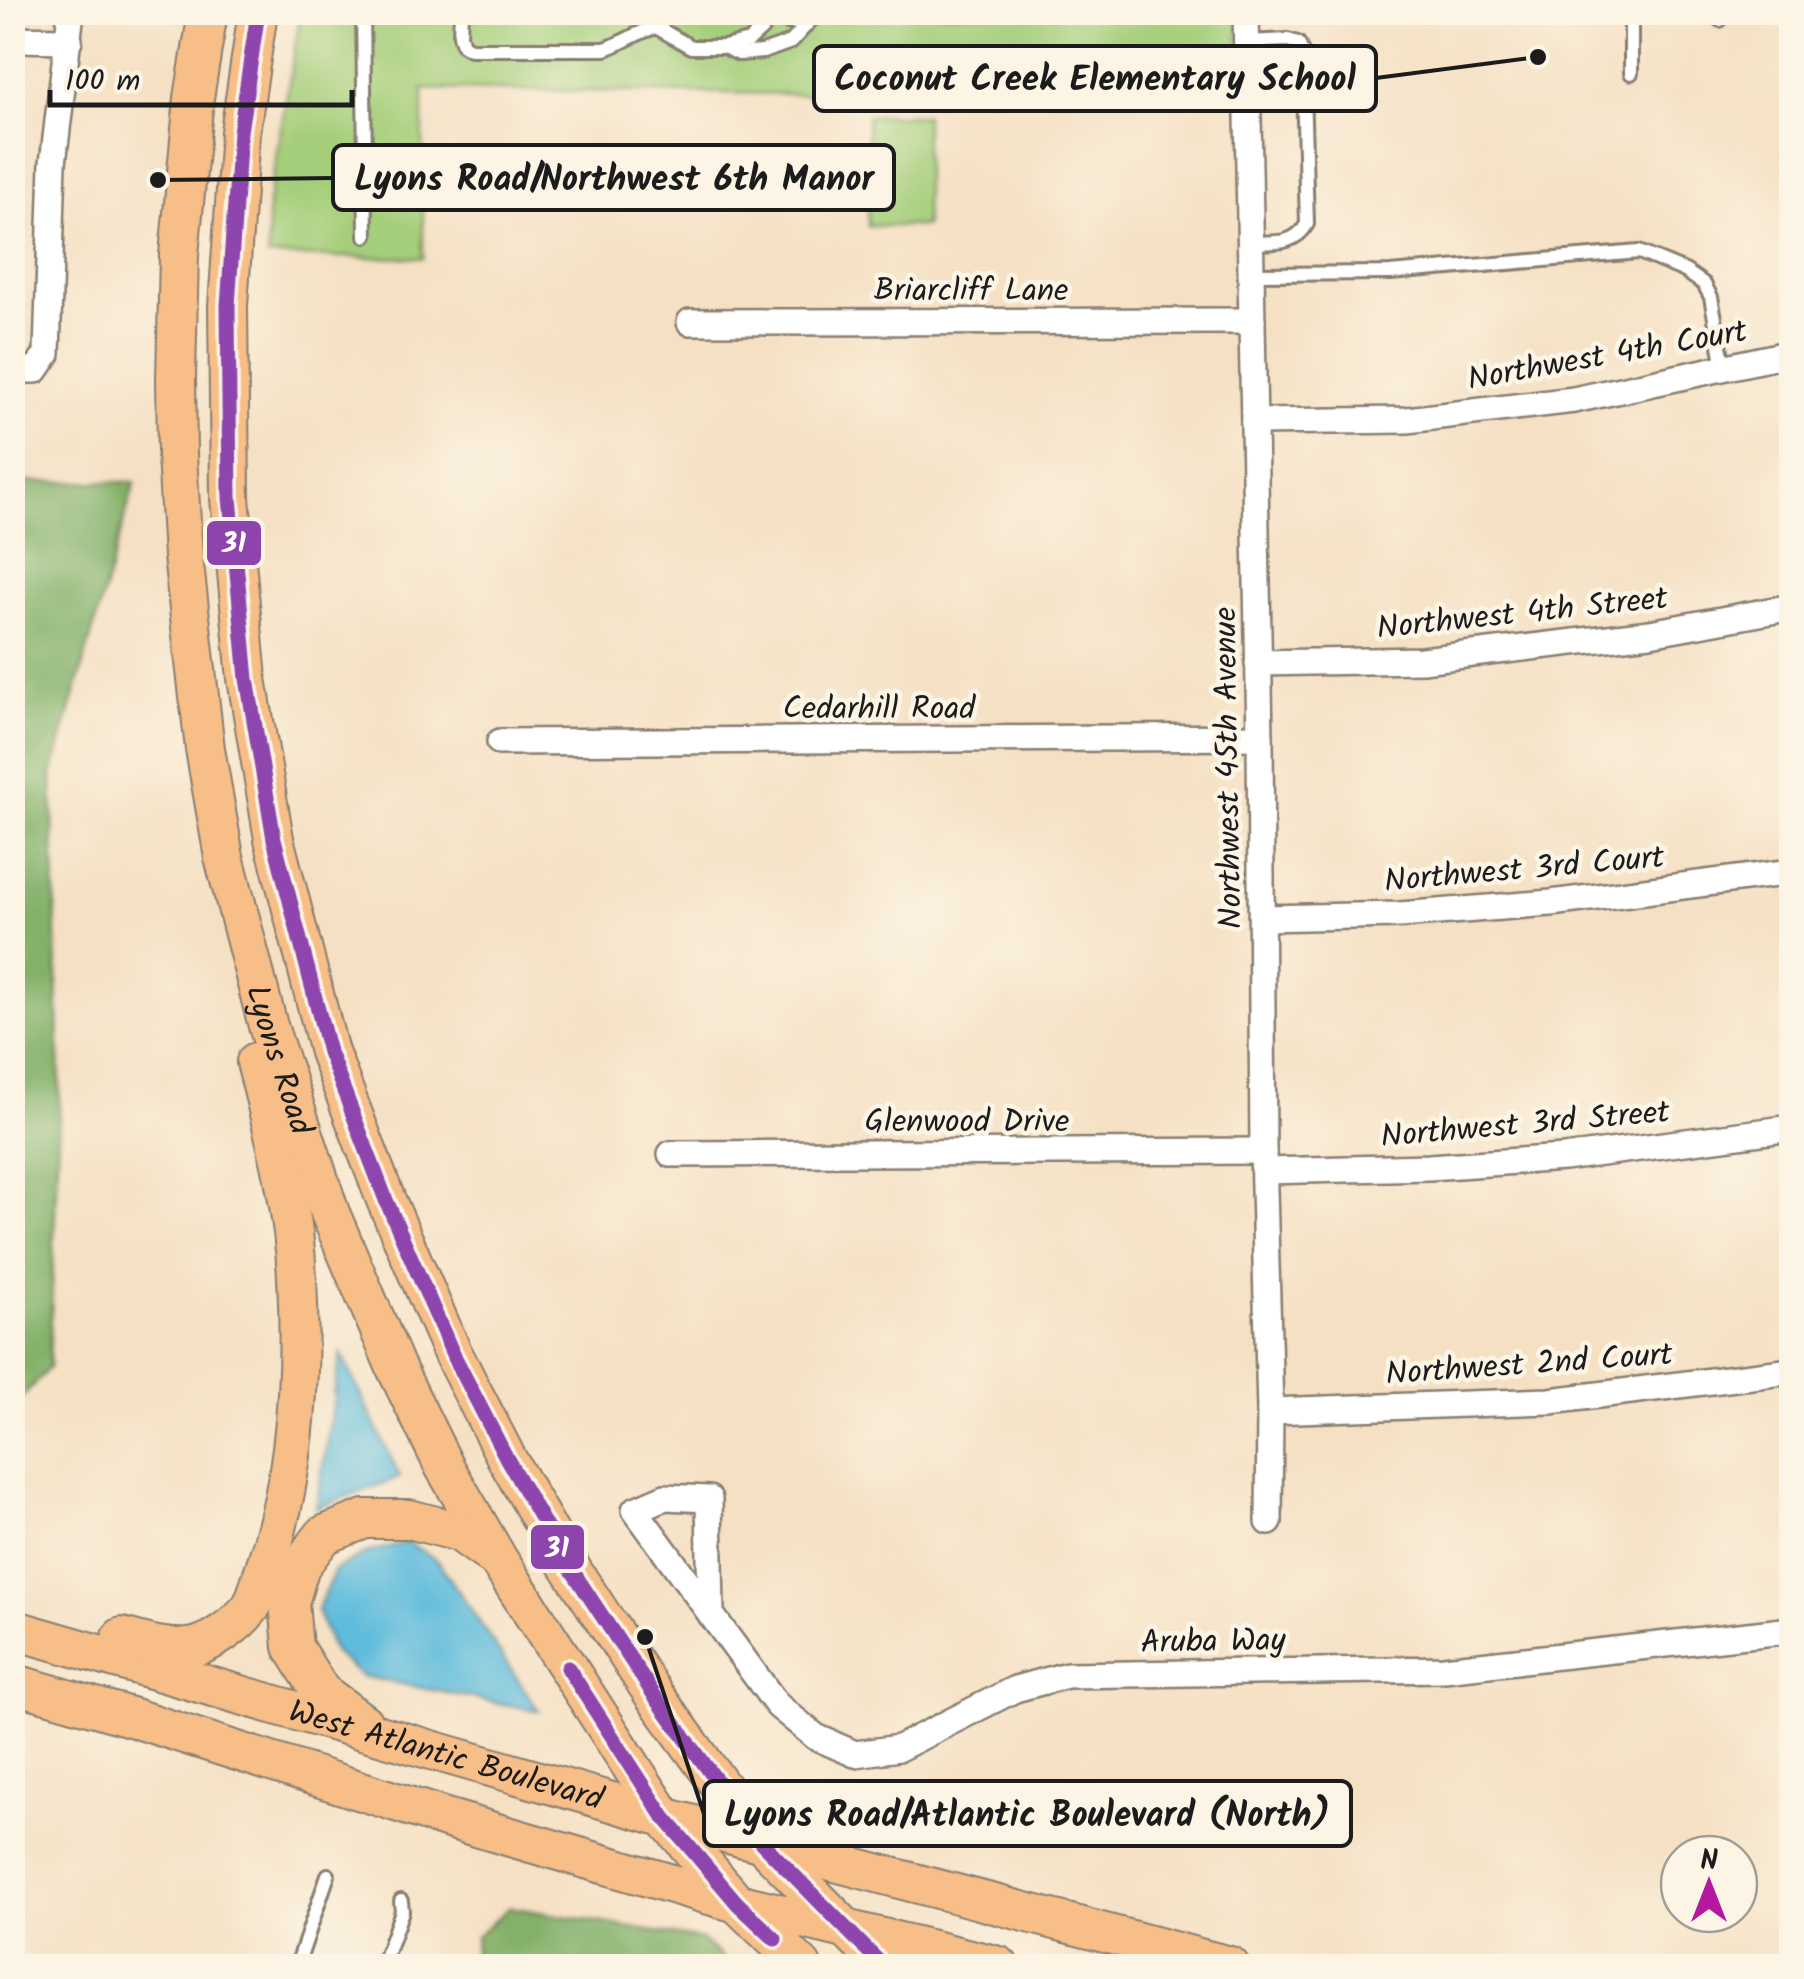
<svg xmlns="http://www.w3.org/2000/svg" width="1804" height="1979" viewBox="0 0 1804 1979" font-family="Kalam,sans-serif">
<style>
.green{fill:#a4ce79;stroke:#60754a;stroke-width:2.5}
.forest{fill:#83b169;stroke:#506642;stroke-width:2.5}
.water{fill:#5ebcdc;stroke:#3d6c7c;stroke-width:2.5}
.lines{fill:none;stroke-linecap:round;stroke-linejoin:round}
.lane-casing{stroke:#887e70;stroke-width:18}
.street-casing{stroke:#887e70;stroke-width:30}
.primary-casing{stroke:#887e70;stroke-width:42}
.lane{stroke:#fff;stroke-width:12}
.street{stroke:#fff;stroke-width:25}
.primary{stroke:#f7be88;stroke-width:38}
.bus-1-casing{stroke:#fcf5e5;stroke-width:22}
.bus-1{stroke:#8e44ad;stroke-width:15}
.labels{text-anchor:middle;stroke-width:9;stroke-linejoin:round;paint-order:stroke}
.street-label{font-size:32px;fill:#1c1c1c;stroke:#fcf5e5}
.leader{fill:none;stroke:#1c1c1c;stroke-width:4}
.callout-dot{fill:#1c1c1c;stroke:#fcf5e5;stroke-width:4}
.callout{fill:#fcf5e5;stroke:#1c1c1c;stroke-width:4}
.callout-label{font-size:35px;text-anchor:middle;font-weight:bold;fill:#1c1c1c}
.line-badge{stroke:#fcf5e5;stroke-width:4}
.badge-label{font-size:28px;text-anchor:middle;font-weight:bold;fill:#fff}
</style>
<rect width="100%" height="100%" fill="#fcf5e5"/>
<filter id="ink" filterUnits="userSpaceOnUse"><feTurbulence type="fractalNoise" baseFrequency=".01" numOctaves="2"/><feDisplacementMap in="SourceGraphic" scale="20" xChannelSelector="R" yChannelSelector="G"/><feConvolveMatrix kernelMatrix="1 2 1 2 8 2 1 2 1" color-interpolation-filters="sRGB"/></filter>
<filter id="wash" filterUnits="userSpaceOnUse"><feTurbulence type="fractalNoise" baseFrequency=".0048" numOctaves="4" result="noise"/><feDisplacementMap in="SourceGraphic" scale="40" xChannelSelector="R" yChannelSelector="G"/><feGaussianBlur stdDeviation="2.25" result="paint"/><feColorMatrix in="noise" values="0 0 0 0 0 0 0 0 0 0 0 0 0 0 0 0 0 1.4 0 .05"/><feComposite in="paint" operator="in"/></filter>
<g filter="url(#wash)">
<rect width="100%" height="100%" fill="#f5e0c3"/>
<!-- green -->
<g class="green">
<polygon points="301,13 1238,13 1240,100 423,89 423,258 268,256 268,203"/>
<polygon points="925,115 925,226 868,226 867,116"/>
</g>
<!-- forest -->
<g class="forest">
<polygon points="13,482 135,482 52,775 60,1087 49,1368 13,1407"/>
<polygon points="510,1907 702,1940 732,1966 472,1966 476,1936"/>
</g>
<!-- water -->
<g class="water">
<polygon points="341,1353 400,1477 316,1508"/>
<polygon points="407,1542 438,1561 539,1711 361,1676 333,1652 317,1610 335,1570 369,1552"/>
</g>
</g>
<g filter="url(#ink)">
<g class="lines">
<defs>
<g id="lane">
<polyline points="363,12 366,236"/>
<path d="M461,12L460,35L463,45L470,49H605C623,43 637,32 656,27L691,47H724L749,41L762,29L771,16"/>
<polyline points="1631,12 1631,73"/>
<polyline points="1720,12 1720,20"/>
<path d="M767,13C786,26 805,26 824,12"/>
<polyline points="1285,13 1291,12"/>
<path d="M1247,42L1288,40L1298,43L1302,52L1307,224C1294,246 1273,242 1251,243"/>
<polyline points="724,47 739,54 763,52 791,42 810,21"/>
<polyline points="1251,274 1390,273 1639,252 1685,271 1704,284 1711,297 1724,367"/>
<polyline points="297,1966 328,1875"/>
<polyline points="382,1966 402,1911 401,1901"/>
</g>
<g id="street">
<polyline points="1246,12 1260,737 1263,1151 1270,1411 1269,1522"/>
<polyline points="12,39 69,40"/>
<polyline points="690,322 1252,321"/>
<polyline points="12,370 36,370 47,354 53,163 71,12"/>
<polyline points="1254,422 1407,420 1574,400 1792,353"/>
<polyline points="1258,663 1422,660 1650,633 1792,607"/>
<polyline points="500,742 1260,737"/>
<polyline points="1262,918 1400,915 1551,903 1792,872"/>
<polyline points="671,1154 1263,1151"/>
<polyline points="1264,1171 1429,1167 1564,1158 1792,1128"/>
<polyline points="1270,1411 1550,1401 1792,1371"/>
<polyline points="711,1615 709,1499 665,1497 635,1510 777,1705 816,1737 855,1754 899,1748 1015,1689 1067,1675 1444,1669 1792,1630"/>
</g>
<g id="primary">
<path id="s1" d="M208,12L194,98L179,255L176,377L177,455L183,556L205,749L224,857L268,1026L330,1213L396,1368L444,1466L499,1561L664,1817L737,1903L802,1966"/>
<polyline points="258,12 240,132 228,306 230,498 247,679 274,839 329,1052 386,1200 452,1352 507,1459 562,1555 654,1695 762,1843 883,1966"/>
<path id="s2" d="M12,1629L664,1817L1230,1966"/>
<path d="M122,1637C144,1643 165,1650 189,1648C209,1646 239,1623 251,1607C257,1597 260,1582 264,1571C296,1480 302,1374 297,1278C294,1205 274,1133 256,1062"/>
<polyline points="12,1683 134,1718 449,1819 737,1903 999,1966"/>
<polyline points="363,1723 321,1692 293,1647 289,1603 300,1566 324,1535 365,1519 409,1519 459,1532 494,1557"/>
</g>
</defs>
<!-- lane casing -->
<use href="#lane" class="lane-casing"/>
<!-- street casing -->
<use href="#street" class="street-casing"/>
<!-- primary casing -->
<use href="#primary" class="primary-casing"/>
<!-- lane -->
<use href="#lane" class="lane"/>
<!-- street -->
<use href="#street" class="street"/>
<!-- primary -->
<use href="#primary" class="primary"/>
<defs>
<g id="bus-1">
<polyline points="258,12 240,132 228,306 230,498 247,679 274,839 329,1052 386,1200 452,1352 507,1459 562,1555 654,1695 762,1843 883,1966"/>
<polyline points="568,1668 664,1817 737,1903 775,1939"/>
</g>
</defs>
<!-- bus-1 casing -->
<use href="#bus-1" class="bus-1-casing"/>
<!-- bus-1 -->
<use href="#bus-1" class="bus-1"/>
</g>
</g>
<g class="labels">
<!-- street labels -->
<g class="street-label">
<text x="971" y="300">Briarcliff Lane</text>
<text transform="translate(1607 354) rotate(-10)" y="11">Northwest 4th Court</text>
<text transform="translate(1522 612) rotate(-6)" y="11">Northwest 4th Street</text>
<text x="879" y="718">Cedarhill Road</text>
<text transform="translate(1227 768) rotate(-91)" y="11">Northwest 45th Avenue</text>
<text transform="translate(1524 868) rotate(-5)" y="11">Northwest 3rd Court</text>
<text dy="11" stroke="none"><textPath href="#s1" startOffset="1060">Lyons Road</textPath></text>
<text x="967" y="1131">Glenwood Drive</text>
<text transform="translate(1525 1123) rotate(-5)" y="11">Northwest 3rd Street</text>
<text transform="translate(1529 1363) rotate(-4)" y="11">Northwest 2nd Court</text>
<text transform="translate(1213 1640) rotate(-1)" y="11">Aruba Way</text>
<text dy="11" stroke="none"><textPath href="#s2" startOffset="452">West Atlantic Boulevard</textPath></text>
</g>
</g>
<!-- callouts -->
<path class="leader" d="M1538 57L1376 78M158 180L333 178M645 1637L704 1814"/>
<g class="callout-dot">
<circle cx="1538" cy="57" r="10"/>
<circle cx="158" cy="180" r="10"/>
<circle cx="645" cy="1637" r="10"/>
</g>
<g class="callout">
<rect x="814" y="46" width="562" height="65" rx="10"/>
<rect x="333" y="145" width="561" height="65" rx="10"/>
<rect x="704" y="1781" width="647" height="65" rx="10"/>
</g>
<g class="callout-label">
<text x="1095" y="90">Coconut Creek Elementary School</text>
<text x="614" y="190">Lyons Road/Northwest 6th Manor</text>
<text x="1027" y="1826">Lyons Road/Atlantic Boulevard (North)</text>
</g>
<g class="line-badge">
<rect x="205" y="519" width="58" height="48" rx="10" fill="#8e44ad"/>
<rect x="529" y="1523" width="57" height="48" rx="10" fill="#8e44ad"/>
</g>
<g class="badge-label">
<text x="234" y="552">31</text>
<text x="557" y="1557">31</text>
</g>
<!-- margin -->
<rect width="1804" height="1979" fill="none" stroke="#fcf5e5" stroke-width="50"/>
<!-- north arrow -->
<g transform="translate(1709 1884)"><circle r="48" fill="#fcf5e5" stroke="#a29e95" stroke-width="2.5"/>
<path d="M0-8L18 38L0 25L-18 38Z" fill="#b5179e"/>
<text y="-15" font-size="28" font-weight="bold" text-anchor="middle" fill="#1c1c1c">N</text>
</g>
<!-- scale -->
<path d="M50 90v15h302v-15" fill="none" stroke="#1c1c1c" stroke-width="5"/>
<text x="65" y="90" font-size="30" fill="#1c1c1c" stroke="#fcf5e5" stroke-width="8" paint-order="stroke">100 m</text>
</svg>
